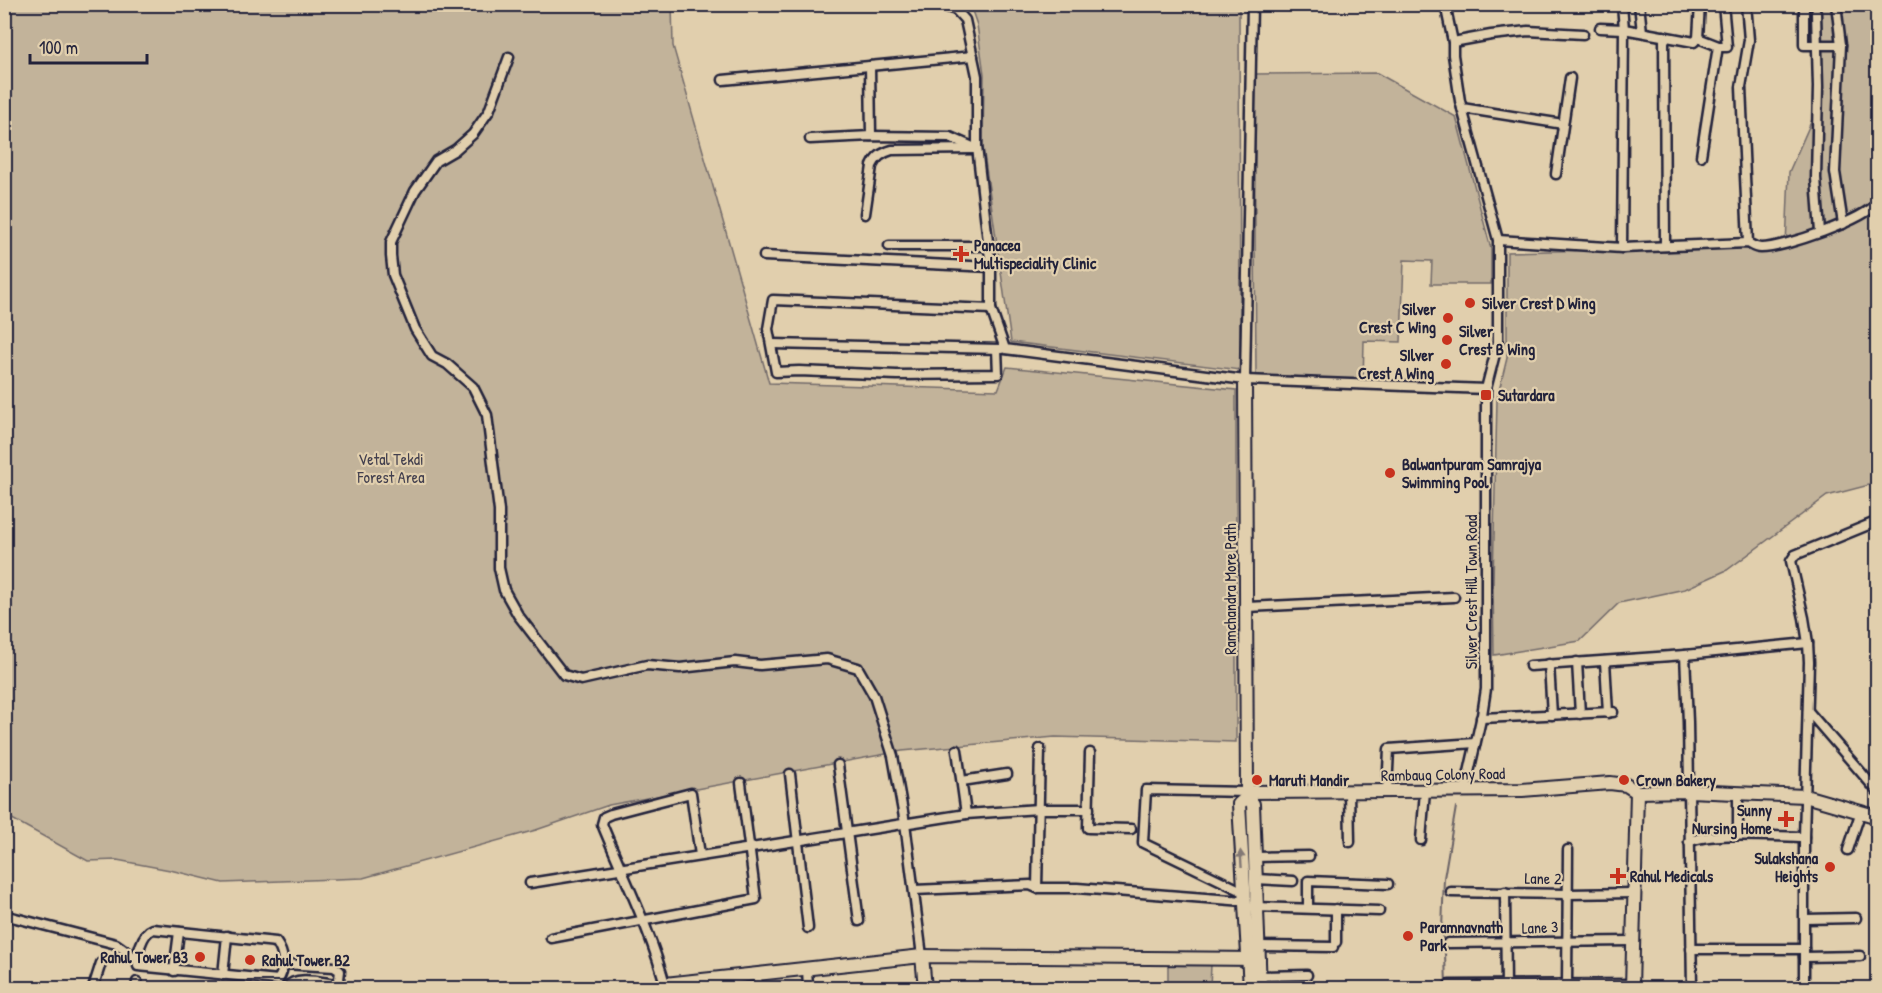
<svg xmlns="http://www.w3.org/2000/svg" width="1882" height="993" viewBox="0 0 1882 993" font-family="'Patrick Hand',sans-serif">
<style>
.green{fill:#c2b39a;stroke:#726a6a;stroke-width:1.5}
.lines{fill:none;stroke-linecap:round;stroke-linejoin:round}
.stream{stroke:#6b6366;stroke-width:2}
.street-casing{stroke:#22223b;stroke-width:13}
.secondary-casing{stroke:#22223b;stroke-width:16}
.street{stroke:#e1cfad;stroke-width:8}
.secondary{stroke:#e1cfad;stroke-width:12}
.oneway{fill:#827874}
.poi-dot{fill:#c8321e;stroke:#e1cfad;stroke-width:2}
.labels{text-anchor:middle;stroke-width:4.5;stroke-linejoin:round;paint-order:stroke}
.poi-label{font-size:16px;font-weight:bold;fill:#22223b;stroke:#e1cfad;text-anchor:start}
.park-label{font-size:16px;fill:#423f4e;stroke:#e1cfad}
.street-label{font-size:16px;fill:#22223b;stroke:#e1cfad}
</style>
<rect width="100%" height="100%" fill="#e1cfad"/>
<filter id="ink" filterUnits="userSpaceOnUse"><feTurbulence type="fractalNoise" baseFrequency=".0167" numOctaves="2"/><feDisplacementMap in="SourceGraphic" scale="12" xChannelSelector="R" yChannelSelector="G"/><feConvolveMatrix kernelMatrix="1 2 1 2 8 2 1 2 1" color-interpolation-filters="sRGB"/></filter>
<g filter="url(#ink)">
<!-- green -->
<g class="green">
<polygon points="4,5 672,5 673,46 769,383 998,390 1007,367 1236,390 1236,742 1055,737 902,751 609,805 536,830 363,878 223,883 170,870 117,860 88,861 5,815"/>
<polygon points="970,5 1239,5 1240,370 1011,342 983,147 984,74 977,25"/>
<polygon points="1819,5 1877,5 1877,483 1827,496 1727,570 1685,589 1619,603 1580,641 1494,655 1493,582 1497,399 1507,358 1507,252 1786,246 1789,172 1818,106"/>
<polygon points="1377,73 1456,117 1491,249 1491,284 1431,284 1432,261 1404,260 1401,342 1364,341 1363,382 1256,377 1254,74"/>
<polygon points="1168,963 1211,964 1210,988 1168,988"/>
</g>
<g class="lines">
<!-- stream -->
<polyline class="stream" points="1446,988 1445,952 1442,929 1444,878 1456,807"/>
<defs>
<g id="street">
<polyline points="939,4 956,10 965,20 977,76 977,147 991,267 991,309 1005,349 1245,380 1486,389"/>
<polyline points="1445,4 1453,42 1453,55 1460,101 1498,240 1498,342 1486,389 1486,689 1482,715 1465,790"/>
<polyline points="1639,4 1642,32"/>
<polyline points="1746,4 1749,40 1741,87 1748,243"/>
<polyline points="1836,4 1841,45 1835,172 1843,224"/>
<polyline points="1622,5 1624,29 1622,248"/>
<polyline points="1804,8 1804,45 1841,45"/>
<polyline points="1816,13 1818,87 1816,178 1820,232"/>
<polyline points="1600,28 1624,29 1694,42 1698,38 1700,4"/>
<polyline points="1664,36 1665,246"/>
<polyline points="1698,38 1721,47 1727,47 1723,4"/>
<polyline points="1453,42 1491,35 1528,31 1583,34"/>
<polyline points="509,57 489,111 473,134 455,150 436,161 415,191 391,242 391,256 393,275 415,329 432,356 447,364 473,387 487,415 499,511 499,568 504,590 518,615 564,675 581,680 647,665 680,668 735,662 760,665 827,659 858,668 874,696 893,756 905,823 922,956"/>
<polyline points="870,66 871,136"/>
<polyline points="723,80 973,56"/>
<polyline points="1462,108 1563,124"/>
<polyline points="810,139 871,136 950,137 977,149"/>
<polyline points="1701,156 1718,46"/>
<polyline points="1556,174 1570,78"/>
<path d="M865,214L872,166C876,157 882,153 892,150L975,149"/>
<path d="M1498,240L1622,248L1748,243C1752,245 1755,248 1761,248C1783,248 1865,220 1878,202"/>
<polyline points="889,246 989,246"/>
<polyline points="764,256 991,267"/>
<polyline points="991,309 773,300 768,329 776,372 799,371 897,375 998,374 997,349"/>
<polyline points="772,344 1001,349"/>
<polyline points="1245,380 1252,4"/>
<polyline points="1247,607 1454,597"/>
<polyline points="1685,655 1688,722 1692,988"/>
<polyline points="1605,661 1608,713"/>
<polyline points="1577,662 1580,714"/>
<polyline points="1549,664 1552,715"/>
<polyline points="1530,666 1685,655 1808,643"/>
<polyline points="1808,711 1878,792"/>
<polyline points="1481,718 1613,712"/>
<polyline points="957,750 966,814"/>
<polyline points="1090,753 1088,828 1131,829"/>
<polyline points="838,765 859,921"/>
<polyline points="790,774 808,928"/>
<polyline points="962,781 1007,774"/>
<polyline points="1387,791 1389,749 1475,743"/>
<polyline points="1349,792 1350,842"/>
<polyline points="1738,793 1738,830"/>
<polyline points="1421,840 1425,791"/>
<path d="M1689,842C1712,831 1777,837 1804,837"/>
<polyline points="1848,850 1861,811"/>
<polyline points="1255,857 1309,856"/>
<polyline points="1256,879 1293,881"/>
<polyline points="530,883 966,814 1039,809 1089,809"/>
<polyline points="1037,888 1077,888 1244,901"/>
<polyline points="914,890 1030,885 1037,888 1040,749"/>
<polyline points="1244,892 1143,843 1146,790 1247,792"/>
<polyline points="1451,892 1568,894 1634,893"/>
<polyline points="1505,892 1506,988"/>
<polyline points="1254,907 1379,911"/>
<polyline points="1308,908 1308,881 1388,884"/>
<polyline points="4,915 116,944 133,956"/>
<polyline points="1805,919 1856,918"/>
<path d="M153,929L276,942C284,953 286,968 278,980L138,966C136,955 142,933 153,929Z"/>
<polyline points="551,938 756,899 741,783"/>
<polyline points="1336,942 1336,909"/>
<polyline points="1448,943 1633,941"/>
<polyline points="1259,946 1333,947"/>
<polyline points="1691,949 1804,949"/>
<polyline points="1804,957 1860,956"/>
<path d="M284,964L334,967L340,971L339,979L335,984C320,982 296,975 286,988"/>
<polyline points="807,968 808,988"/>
<polyline points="174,971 179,932"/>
<polyline points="223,975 227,936"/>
<polyline points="756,975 759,988"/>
<polyline points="1260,976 1307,975"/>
<polyline points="1449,985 1632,984"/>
<polyline points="1567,987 1568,850"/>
<polyline points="93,988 101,963"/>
<polyline points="136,988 137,982"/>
<path d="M666,988C651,931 624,878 602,824L604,817L611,814L691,793L700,855"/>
<polyline points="1804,988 1804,837 1809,662 1808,643 1804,618 1791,561 1795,555 1878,521"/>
<polyline points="1804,988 1852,988"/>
</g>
<g id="secondary">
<polyline points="1245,380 1247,792 1247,797 1253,804 1260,988"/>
<polyline points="1247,792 1522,790 1610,783 1626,785 1637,792 1689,791 1805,796 1878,817"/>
<polyline points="1247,797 1239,804 1250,988"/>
<polyline points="922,956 925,988"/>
<polyline points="665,984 922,956 1259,959"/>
<polyline points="1632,988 1637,792"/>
</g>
</defs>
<!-- street casing -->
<use href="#street" class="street-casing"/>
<!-- secondary casing -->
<use href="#secondary" class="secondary-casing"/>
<!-- street -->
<use href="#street" class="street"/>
<!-- secondary -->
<use href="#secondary" class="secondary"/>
</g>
<!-- one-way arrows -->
<defs><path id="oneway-solid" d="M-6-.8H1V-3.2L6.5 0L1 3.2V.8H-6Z" transform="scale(1.5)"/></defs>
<use class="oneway" href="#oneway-solid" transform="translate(1241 859) rotate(-94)"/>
</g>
<!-- markers -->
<g class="poi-dot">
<path d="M958 245h6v6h6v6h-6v6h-6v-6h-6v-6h6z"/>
<circle cx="1470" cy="303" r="6"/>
<circle cx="1448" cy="318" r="6"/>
<circle cx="1447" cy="340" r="6"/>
<circle cx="1446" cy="364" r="6"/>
<rect x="1480" y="389" width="12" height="12" rx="3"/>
<circle cx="1390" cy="473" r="6"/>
<circle cx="1257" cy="780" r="6"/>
<circle cx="1624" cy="780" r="6"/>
<path d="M1783 810h6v6h6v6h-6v6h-6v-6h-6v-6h6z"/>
<circle cx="1830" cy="867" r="6"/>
<path d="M1615 867h6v6h6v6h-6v6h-6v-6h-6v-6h6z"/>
<circle cx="1408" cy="936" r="6"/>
<circle cx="200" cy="957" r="6"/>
<circle cx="250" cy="960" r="6"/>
</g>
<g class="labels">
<!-- poi labels -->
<g class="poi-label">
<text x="974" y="251">Panacea<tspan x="974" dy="18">Multispeciality Clinic</tspan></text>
<text x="1482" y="309">Silver Crest D Wing</text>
<text x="1436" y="315" text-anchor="end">Silver<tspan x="1436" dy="18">Crest C Wing</tspan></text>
<text x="1459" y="337">Silver<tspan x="1459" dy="18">Crest B Wing</tspan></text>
<text x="1434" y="361" text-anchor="end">SIlver<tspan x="1434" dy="18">Crest A Wing</tspan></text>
<text x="1498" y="401">Sutardara</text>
<text x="1402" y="470">Balwantpuram Samrajya<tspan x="1402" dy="18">Swimming Pool</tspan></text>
<text x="1269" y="786">Maruti Mandir</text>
<text x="1636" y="786">Crown Bakery</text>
<text x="1772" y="816" text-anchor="end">Sunny<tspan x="1772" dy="18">Nursing Home</tspan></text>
<text x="1818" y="864" text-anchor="end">Sulakshana<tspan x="1818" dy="18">Heights</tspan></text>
<text x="1630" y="882">Rahul Medicals</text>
<text x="1420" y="933">Paramnavnath<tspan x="1420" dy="18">Park</tspan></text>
<text x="188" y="963" text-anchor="end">Rahul Tower B3</text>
<text x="262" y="966">Rahul Tower B2</text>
</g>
<!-- park labels -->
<g class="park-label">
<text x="391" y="465">Vetal Tekdi<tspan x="391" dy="18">Forest Area</tspan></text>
</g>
<!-- street labels -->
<g class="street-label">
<text transform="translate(1230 589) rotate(-90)" y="6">Ramchandra More Path</text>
<text transform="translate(1471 592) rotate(-90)" y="6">Silver Crest Hill Town Road</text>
<text transform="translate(1443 774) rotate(-1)" y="6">Rambaug Colony Road</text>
<text transform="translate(1543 878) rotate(1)" y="6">Lane 2</text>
<text transform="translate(1540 927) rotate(-2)" y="6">Lane 3</text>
</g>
</g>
<!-- margin -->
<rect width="1882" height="993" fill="none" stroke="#e1cfad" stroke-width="24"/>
<rect x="12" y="12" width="1858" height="969" fill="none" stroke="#22223b" stroke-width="2" filter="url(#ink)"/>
<!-- scale -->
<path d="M30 54v9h117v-9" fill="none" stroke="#22223b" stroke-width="3"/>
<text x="39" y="54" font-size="18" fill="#22223b" stroke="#e1cfad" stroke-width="4.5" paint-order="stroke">100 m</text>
</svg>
